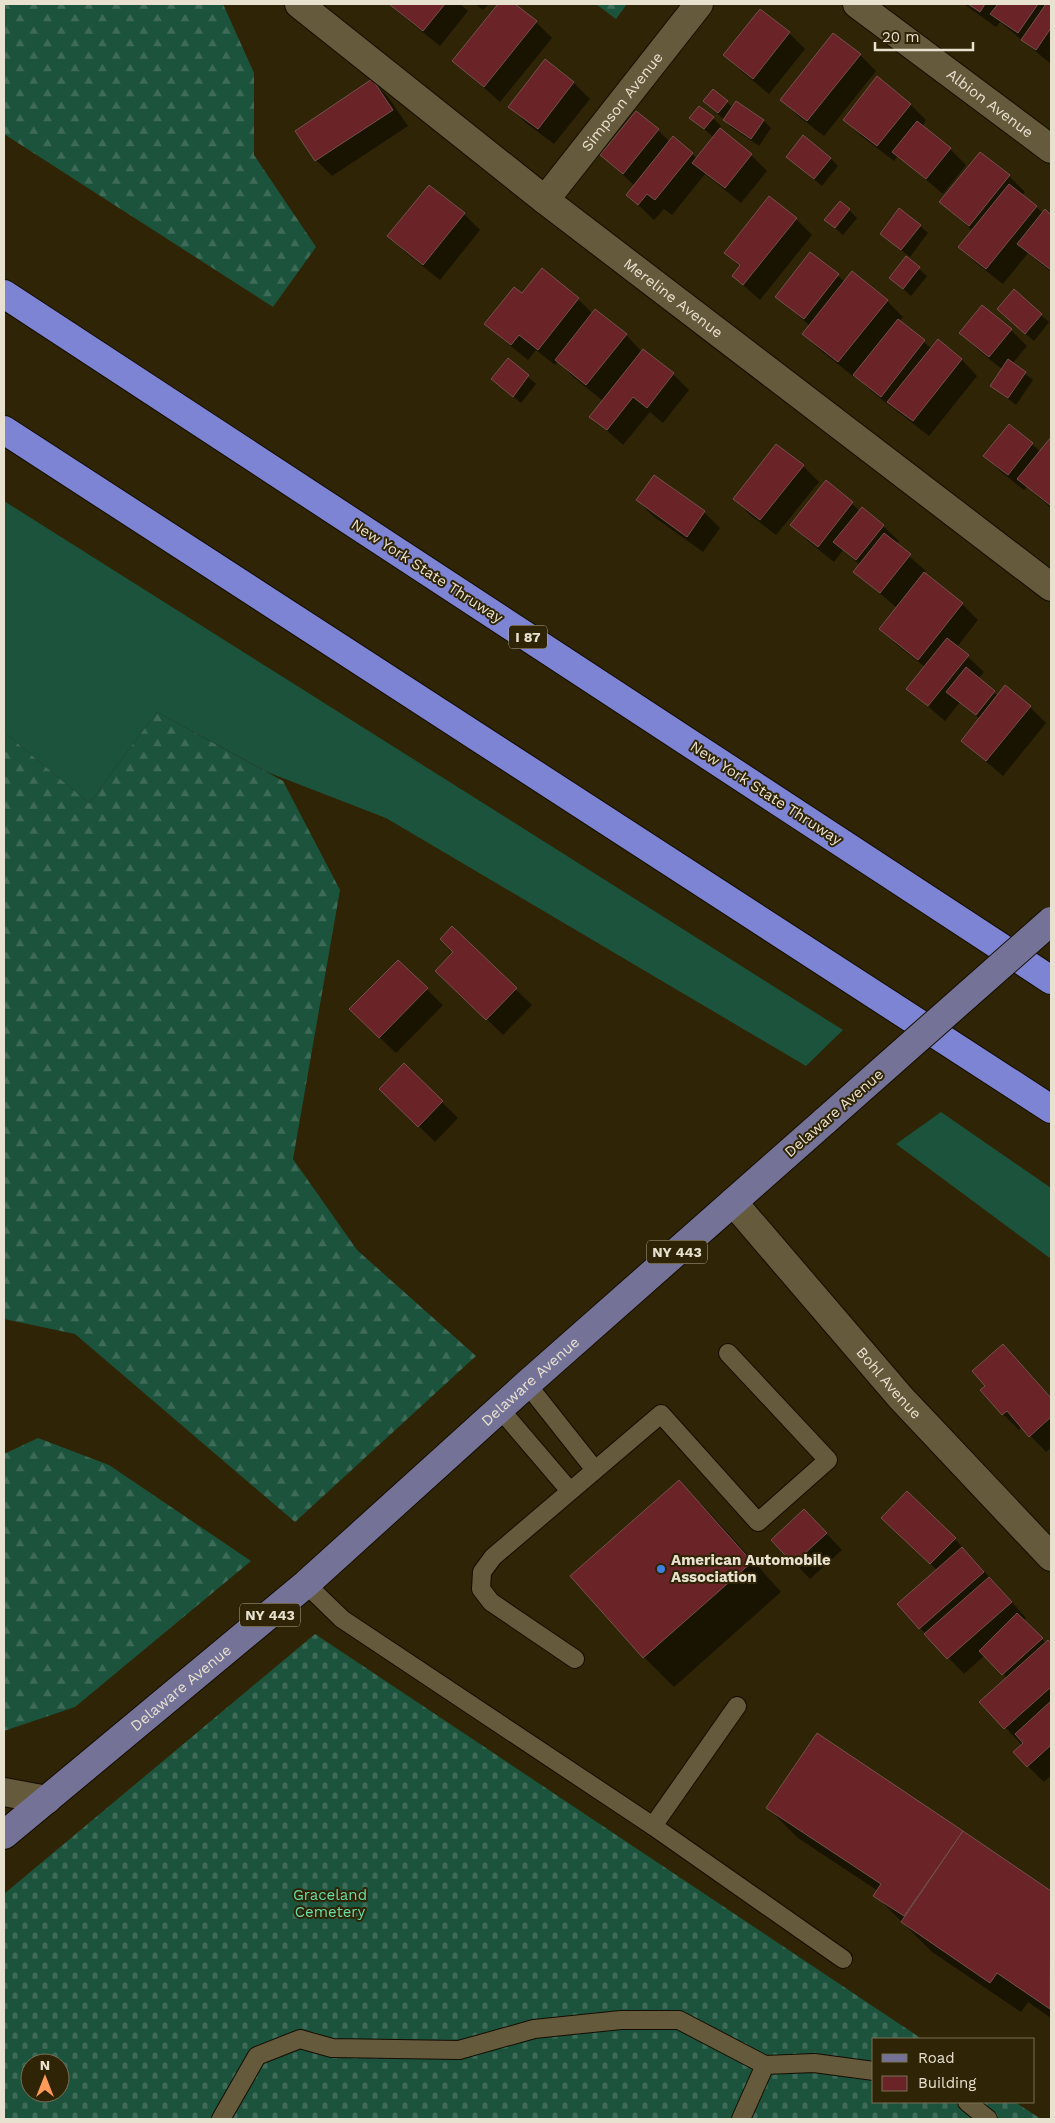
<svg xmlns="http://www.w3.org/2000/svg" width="1055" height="2123" viewBox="0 0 1055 2123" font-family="'Work Sans',sans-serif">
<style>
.grass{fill:#1c533c}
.forest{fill:url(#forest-firs)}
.cemetery{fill:url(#cemetery-stones);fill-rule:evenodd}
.shadow{fill:#0007}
.building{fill:#6a2326;stroke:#745150}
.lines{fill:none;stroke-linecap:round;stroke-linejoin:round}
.lane-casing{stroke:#150d00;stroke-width:20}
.street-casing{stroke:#150d00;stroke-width:30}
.primary-casing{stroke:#150d00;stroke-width:30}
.highway-casing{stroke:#150d00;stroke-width:30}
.lane{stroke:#665a3c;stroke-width:18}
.street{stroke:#665a3c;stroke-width:28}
.primary{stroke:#747397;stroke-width:28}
.highway{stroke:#7e84d4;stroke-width:28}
.primary-bridge-casing{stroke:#150d00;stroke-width:30;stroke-linecap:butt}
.primary-bridge{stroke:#747397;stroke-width:28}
.shop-dot{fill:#3f7fe0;stroke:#2f2405;stroke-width:2}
.labels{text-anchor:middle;stroke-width:4;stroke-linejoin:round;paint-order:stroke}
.shield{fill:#2f2405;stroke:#b0a893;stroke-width:1}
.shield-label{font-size:14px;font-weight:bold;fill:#e8e1d0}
.street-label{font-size:15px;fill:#e8e1d0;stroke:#2f2405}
.poi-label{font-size:15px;font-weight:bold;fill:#e8e1d0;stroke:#2f2405;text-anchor:start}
.park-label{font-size:15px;fill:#66deab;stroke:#2f2405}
</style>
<defs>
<pattern id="forest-firs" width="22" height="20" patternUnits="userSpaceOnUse" patternTransform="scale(1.25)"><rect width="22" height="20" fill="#1c533c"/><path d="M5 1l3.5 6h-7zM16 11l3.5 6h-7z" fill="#3d6b57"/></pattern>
<pattern id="cemetery-stones" width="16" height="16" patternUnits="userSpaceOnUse" patternTransform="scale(1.25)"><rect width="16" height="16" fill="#1c533c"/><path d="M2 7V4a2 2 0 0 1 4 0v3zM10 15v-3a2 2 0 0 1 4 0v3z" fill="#3d6b57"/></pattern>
</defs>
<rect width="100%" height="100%" fill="#2f2405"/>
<!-- grass -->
<g class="grass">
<polygon points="4,501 843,1030 806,1066 386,818 267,772 157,712 89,803 4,732"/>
<polygon points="941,1112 1051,1188 1051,1259 896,1144"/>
</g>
<!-- forest -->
<g class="forest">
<polygon points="4,4 223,4 254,73 254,155 316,247 273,307 4,134"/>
<polygon points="596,4 627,4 616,19"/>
<polygon points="157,712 283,781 340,890 293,1159 357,1250 476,1356 295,1522 75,1334 4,1319 4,732 89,803"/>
<polygon points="38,1438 109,1465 251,1561 75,1707 4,1731 4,1454"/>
</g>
<!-- cemetery -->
<path class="cemetery" d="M315,1634L922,2039H874V2102H1015L1041,2119H4V1894ZM30,2063H60V2093H30Z"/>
<!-- shadow -->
<g class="shadow">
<polygon points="390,4 460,4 468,11 440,46 404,17"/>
<polygon points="475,4 489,4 483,10"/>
<polygon points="500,4 513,4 536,22 552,38 500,102 454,61"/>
<polygon points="964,4 1051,4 1051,64 1000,22 996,27"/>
<polygon points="760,11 789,33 805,49 769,94 741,71 725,55"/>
<polygon points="860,55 876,71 824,136 798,116 782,100"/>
<polygon points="545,61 574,83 590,99 554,144 526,123 510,107"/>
<polygon points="372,81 388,97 408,126 332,176 316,160"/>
<polygon points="705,101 727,102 733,108 737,103 764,121 771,128 759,146 732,128"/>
<polygon points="910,104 926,120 922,127 950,149 966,165 943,194 898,156 894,161 861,136 845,120"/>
<polygon points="691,117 713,118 721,126 718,129 751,155 767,171 741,203 705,174 672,215 664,209 654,220 628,195 635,186 601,155 658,130 670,142 692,154 697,159 714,138"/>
<polygon points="787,157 830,158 838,166 822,186"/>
<polygon points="1009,176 1025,192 1022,195 1043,213 1045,211 1051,216 1051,272 1028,253 1003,284 976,263 960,247 973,231 941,202"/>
<polygon points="769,198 796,219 812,235 760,300 733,276 740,267 726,253"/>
<polygon points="849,210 857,218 843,235 826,220"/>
<polygon points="464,214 480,230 440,280 405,252 389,236"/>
<polygon points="920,226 928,233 910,257 881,234"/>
<polygon points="811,254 845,282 887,301 903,317 899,321 932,349 938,341 962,360 977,376 929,436 871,391 855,376 854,377 820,350 804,334 810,326 776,296"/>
<polygon points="906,258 927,276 911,296 890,277"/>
<polygon points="542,270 578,299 593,314 626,335 642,352 673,374 689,390 663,423 650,412 623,445 591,416 603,401 572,376 558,361 555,365 536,350 528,360 502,339 486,323 522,295"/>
<polygon points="1014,291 1049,322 1034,341 1006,317"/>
<polygon points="1011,330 1027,346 1012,364 1033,380 1016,405 992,386 1003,370 977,349 961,333"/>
<polygon points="508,360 536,384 521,403 493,379"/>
<polygon points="1009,425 1041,452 1051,439 1051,508 1027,487 1024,490 1001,472 985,456"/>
<polygon points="803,466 819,482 776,535 750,515 735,499"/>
<polygon points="826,482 860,511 883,526 899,541 896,545 926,571 924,574 962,604 978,620 957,647 984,672 978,679 998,696 1030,707 1046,723 1003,776 962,741 980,719 960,702 945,721 908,689 925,667 897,645 881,629 897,608 855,572 860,565 843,550 834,562 808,541 792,525"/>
<polygon points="637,500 704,512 720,528 703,552 653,516"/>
<polygon points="452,928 532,1005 503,1035 453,986 454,952"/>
<polygon points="398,962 443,1005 396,1053 367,1025"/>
<polygon points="404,1065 458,1118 435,1142 381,1089"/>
<polygon points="1003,1345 1051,1398 1051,1447 1046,1452 1022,1427 1019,1430 1003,1414 987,1386"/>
<polygon points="679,1482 709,1512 781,1592 674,1687 644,1657"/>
<polygon points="820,1527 842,1550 810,1579 773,1540"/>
<polygon points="899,1534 955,1539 1026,1618 1023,1621 1046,1643 1048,1642 1051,1645 1051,1775 1044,1782 1028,1766 1022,1745 981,1702 1007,1678 985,1655 964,1674 920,1628 937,1570"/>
<polygon points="817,1735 1051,1893 1051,2018 1028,2002 1021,2012 932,1952 875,1895 878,1891 798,1838 768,1808"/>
</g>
<!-- building -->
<g class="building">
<polygon points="389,4 445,4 423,31"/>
<polygon points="498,4 515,4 537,21 484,87 452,61"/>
<polygon points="968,4 985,4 980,12"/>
<polygon points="998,4 1038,4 1018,33 990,14"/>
<polygon points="1046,4 1051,4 1051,28 1036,50 1021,40"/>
<polygon points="760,9 790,32 753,79 723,55"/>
<polygon points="833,33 861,54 807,121 780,100"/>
<polygon points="545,59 574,82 538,129 508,107"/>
<polygon points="877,76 911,104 877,146 843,120"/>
<polygon points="372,79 393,110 315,161 295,131"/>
<polygon points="713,89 728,101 718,113 703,101"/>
<polygon points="736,101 764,120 751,139 723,120"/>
<polygon points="699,106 714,117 704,129 689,118"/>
<polygon points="636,111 659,129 623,174 600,155"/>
<polygon points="917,121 951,148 926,179 892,152"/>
<polygon points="720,128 752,154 725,188 692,163"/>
<polygon points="803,135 831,158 814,179 786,157"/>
<polygon points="673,136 693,153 655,200 647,194 638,205 626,195"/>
<polygon points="980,152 1010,175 969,226 939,202"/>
<polygon points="1009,184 1037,206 986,269 958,247"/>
<polygon points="429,185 465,213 423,265 387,236"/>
<polygon points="769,196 797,218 743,285 732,276 740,265 724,253"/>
<polygon points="840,201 850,209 835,228 824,220"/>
<polygon points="899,208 921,225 901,250 880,234"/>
<polygon points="1045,209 1051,215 1051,270 1017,244"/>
<polygon points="810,252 839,274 804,319 775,297"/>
<polygon points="906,256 920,267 903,289 889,278"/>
<polygon points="542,268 579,298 538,350 519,335 511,345 484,324 514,287 522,293"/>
<polygon points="852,271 888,300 838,362 802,334"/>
<polygon points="1014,289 1042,314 1025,334 997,309"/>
<polygon points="982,305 1012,329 989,357 959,333"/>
<polygon points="595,309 627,334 586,385 555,360"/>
<polygon points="898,319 925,340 881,397 853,375"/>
<polygon points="938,339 962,359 913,421 887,402"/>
<polygon points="643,349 674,373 647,408 633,397 607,430 589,417"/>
<polygon points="508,358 529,375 513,397 491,379"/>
<polygon points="1008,359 1026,372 1008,398 990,386"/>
<polygon points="1009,424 1033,443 1008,475 983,456"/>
<polygon points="1051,437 1051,503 1050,505 1017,479"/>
<polygon points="776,444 804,465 760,520 733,499"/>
<polygon points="654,475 705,511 687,537 636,500"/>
<polygon points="826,480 853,502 818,547 790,525"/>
<polygon points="862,507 884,525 856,560 833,542"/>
<polygon points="884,533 911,554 880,593 853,572"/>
<polygon points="924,572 963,603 918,660 879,629"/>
<polygon points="947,638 969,655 928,706 906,689"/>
<polygon points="966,667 995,691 976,715 946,692"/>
<polygon points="1005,685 1031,706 986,761 961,741"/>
<polygon points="452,926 517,988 486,1020 435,971 453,952 440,939"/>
<polygon points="398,960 428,988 379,1038 349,1009"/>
<polygon points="404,1063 443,1101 418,1127 379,1089"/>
<polygon points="1003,1344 1051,1398 1051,1417 1029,1437 1007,1411 1002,1415 980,1390 985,1386 972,1371"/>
<polygon points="679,1480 752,1562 643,1658 570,1576"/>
<polygon points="907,1491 956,1538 930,1564 881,1518"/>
<polygon points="804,1509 827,1533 793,1564 771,1540"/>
<polygon points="962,1547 984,1572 919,1629 897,1604"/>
<polygon points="989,1577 1012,1602 947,1659 924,1634"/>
<polygon points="1017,1613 1043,1638 1002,1675 979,1651"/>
<polygon points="1048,1640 1051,1643 1051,1687 1004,1729 979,1702"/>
<polygon points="1051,1701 1051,1745 1027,1767 1013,1752 1023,1743 1015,1734"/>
<polygon points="817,1733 963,1831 904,1916 873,1896 881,1884 766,1808"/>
<polygon points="963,1831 1051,1891 1050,2009 997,1973 990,1983 901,1922"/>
</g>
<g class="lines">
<defs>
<g id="lane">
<polyline points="527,1384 595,1470"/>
<polyline points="500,1409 570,1491"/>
<polyline points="306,1584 342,1619 653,1826 843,1959"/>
<polyline points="575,1659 491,1602 481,1589 482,1572 493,1557 661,1414 758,1522 828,1460 728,1353"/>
<polyline points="653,1826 737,1706"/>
<polyline points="967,2102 988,2119"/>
<polyline points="221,2119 257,2056 300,2039 332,2048 459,2050 534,2029 621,2020 679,2020 765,2065 814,2063 874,2071"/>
<polyline points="741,2119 765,2065"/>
</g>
<g id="street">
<path id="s1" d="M299,4L545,200L1051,587"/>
<path id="s2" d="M857,4L1051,149"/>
<path id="s3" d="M545,200L699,4"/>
<path id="s4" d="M733,1202L901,1398L1051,1557"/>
<polyline points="4,1792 47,1800"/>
</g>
<g id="primary">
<path id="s5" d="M4,1835L306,1584L527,1384L826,1120"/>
</g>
<g id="highway">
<polyline points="4,294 1051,980"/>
<polyline points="4,430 1051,1109"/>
</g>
</defs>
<!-- lane casing -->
<use href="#lane" class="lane-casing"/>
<!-- street casing -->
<use href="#street" class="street-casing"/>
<!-- primary casing -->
<use href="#primary" class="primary-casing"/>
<!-- highway casing -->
<use href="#highway" class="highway-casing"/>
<!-- lane -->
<use href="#lane" class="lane"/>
<!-- street -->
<use href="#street" class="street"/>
<!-- primary -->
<use href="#primary" class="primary"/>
<!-- highway -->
<use href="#highway" class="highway"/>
<defs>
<polyline id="primary-bridge" points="826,1120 1051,921"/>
</defs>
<!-- primary-bridge casing -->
<use href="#primary-bridge" class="primary-bridge-casing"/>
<!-- primary-bridge -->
<use href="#primary-bridge" class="primary-bridge"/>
</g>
<!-- markers -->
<circle class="shop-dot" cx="661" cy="1569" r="5"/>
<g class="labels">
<!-- shield labels -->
<g class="shield">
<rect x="509" y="625.5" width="38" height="23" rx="4"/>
<rect x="647" y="1240.5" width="60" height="23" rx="4"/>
<rect x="240" y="1603.5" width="60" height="23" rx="4"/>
</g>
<g class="shield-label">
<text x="528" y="642">I 87</text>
<text x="677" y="1257">NY 443</text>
<text x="270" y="1620">NY 443</text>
</g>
<!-- street labels -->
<g class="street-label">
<text dy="5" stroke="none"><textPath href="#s3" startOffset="125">Simpson Avenue</textPath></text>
<text dy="5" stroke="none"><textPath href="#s2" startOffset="166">Albion Avenue</textPath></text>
<text dy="5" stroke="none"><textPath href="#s1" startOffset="476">Mereline Avenue</textPath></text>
<text transform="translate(427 571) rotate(33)" y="5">New York State Thruway</text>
<text transform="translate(766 793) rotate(33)" y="5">New York State Thruway</text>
<text transform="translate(834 1113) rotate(-41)" y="5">Delaware Avenue</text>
<text dy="5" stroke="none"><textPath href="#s5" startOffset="695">Delaware Avenue</textPath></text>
<text dy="5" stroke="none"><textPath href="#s4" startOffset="239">Bohl Avenue</textPath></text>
<text dy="5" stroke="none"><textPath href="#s5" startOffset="230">Delaware Avenue</textPath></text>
</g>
<!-- poi labels -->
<g class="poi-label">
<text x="671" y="1565">American Automobile<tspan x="671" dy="17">Association</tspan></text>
</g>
<!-- park labels -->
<g class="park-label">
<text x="330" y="1900">Graceland<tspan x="330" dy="17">Cemetery</tspan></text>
</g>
</g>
<!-- border -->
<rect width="1055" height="2123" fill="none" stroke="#e8e1d0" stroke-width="10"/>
<!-- legend -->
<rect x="872" y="2038" width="162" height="65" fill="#2f2405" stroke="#797056"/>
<rect x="882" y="2054" width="25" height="8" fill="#747397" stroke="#797056"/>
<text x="918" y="2063" font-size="15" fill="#e8e1d0">Road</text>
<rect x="882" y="2076" width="25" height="15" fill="#6a2326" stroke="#797056"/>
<text x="918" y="2088" font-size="15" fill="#e8e1d0">Building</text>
<!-- north arrow -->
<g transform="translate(45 2078)"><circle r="24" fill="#2f2405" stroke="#797056"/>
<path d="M0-4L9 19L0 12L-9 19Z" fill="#ff9b5a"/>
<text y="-8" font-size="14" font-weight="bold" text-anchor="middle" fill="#e8e1d0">N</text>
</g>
<!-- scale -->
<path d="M875 42v8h98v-8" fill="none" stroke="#e8e1d0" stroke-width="2.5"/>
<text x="882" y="42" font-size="15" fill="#e8e1d0" stroke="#2f2405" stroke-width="4" paint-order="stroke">20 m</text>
</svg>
